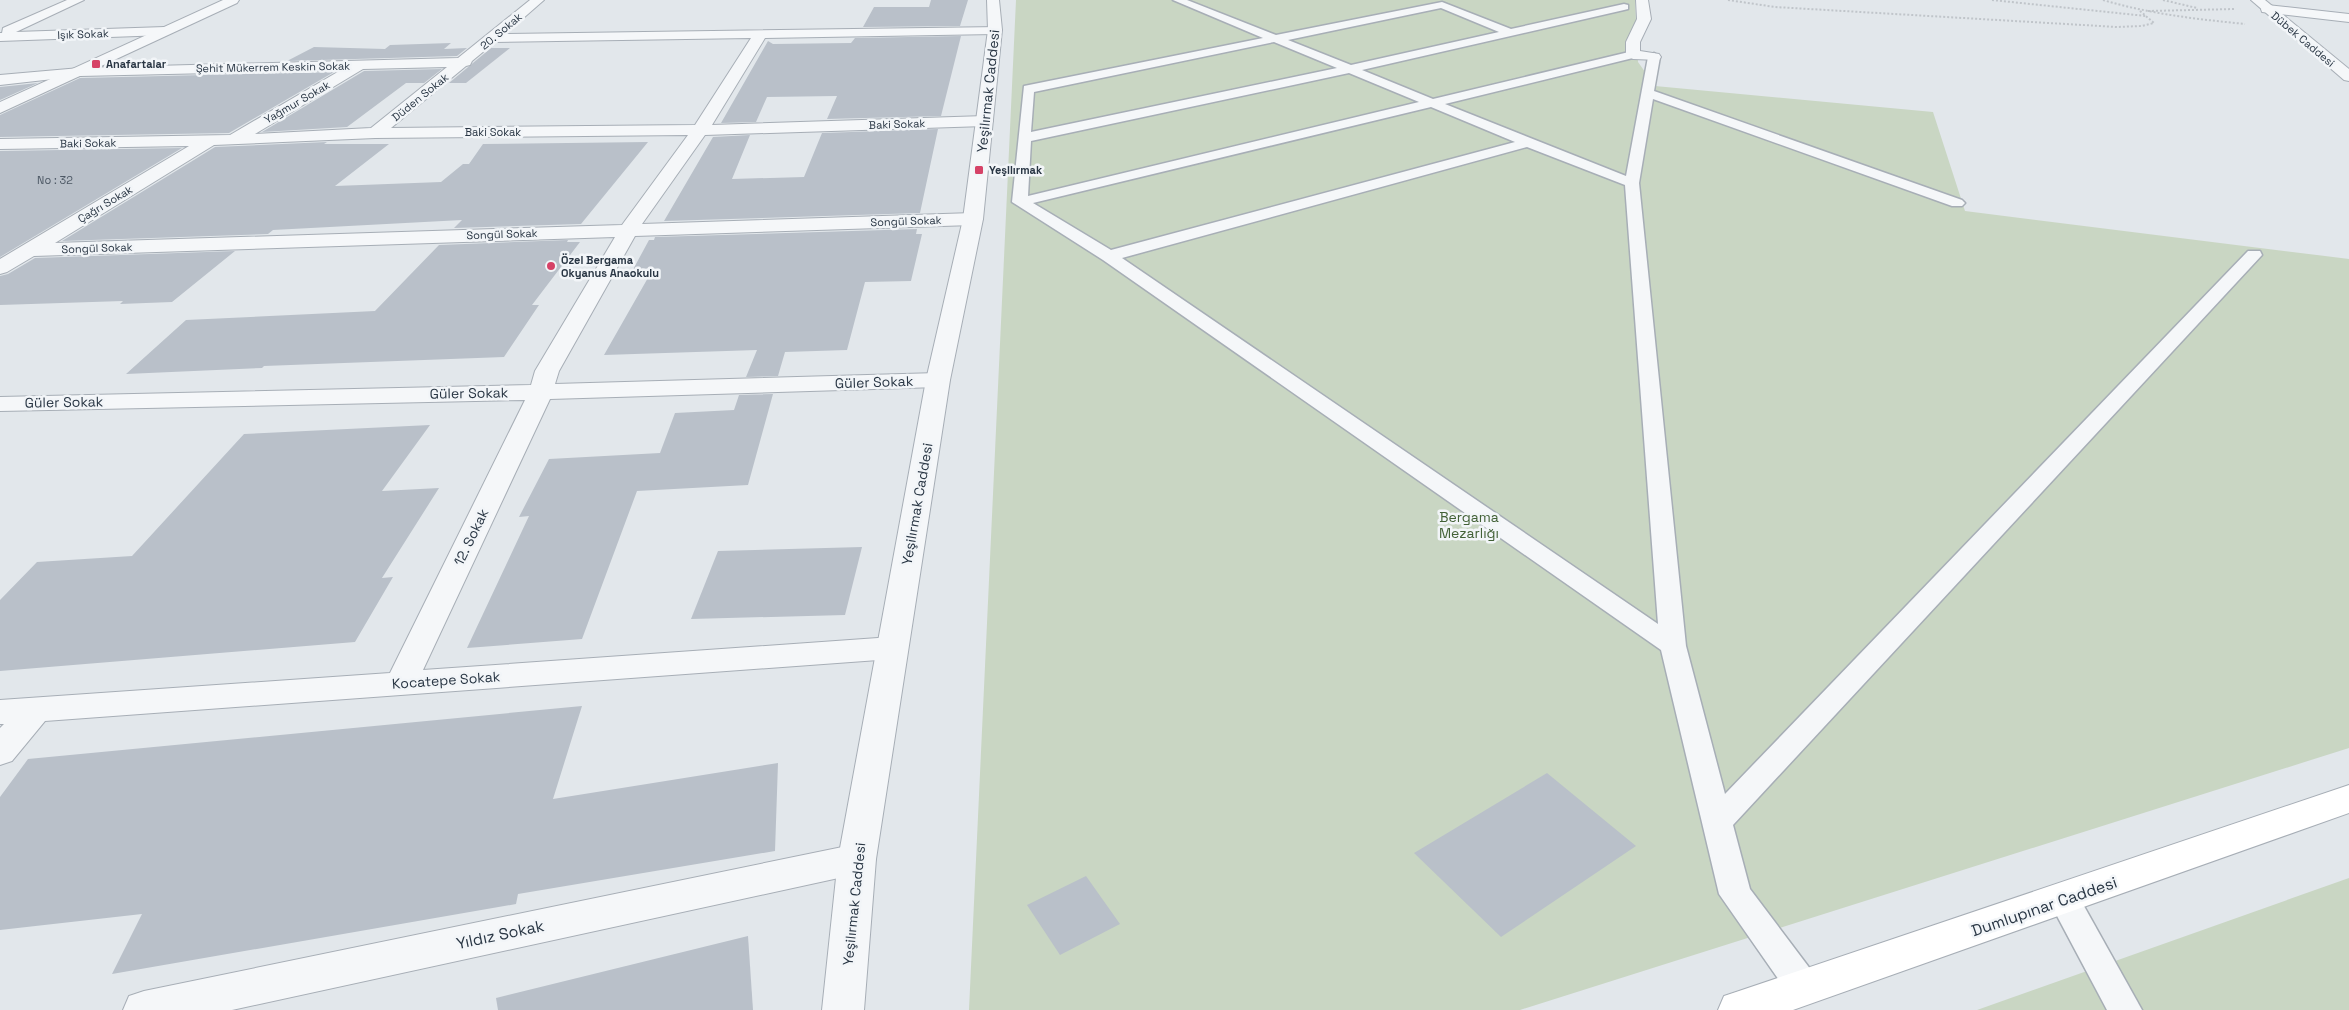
<svg xmlns="http://www.w3.org/2000/svg" width="2349" height="1010" viewBox="0 0 2349 1010" font-family="'Space Grotesk',sans-serif">
<style>
.green{fill:#c9d6c3}
.building{fill:#b9c0c9}
.lines{fill:none;stroke-linecap:round;stroke-linejoin:round}
.service-casing{stroke:#a7aeb6;stroke-width:3}
.minor-casing{stroke:#a7aeb6;stroke-width:2}
.tertiary-casing{stroke:#a7aeb6;stroke-width:2}
.secondary-casing{stroke:#a7aeb6;stroke-width:2}
.path{stroke:#c0c5ca;stroke-width:2;stroke-dasharray:2 2;stroke-linecap:butt}
.service{fill:#f5f7f9;fill-rule:evenodd}
.minor{fill:#f5f7f9;fill-rule:evenodd}
.tertiary{fill:#f5f7f9;fill-rule:evenodd}
.secondary{fill:#fff;fill-rule:evenodd}
.poi-dot{fill:#d64267;stroke:#f2f5f8;stroke-width:2}
.labels{text-anchor:middle;stroke-width:5;stroke-linejoin:round;paint-order:stroke}
.far-street-label{font-size:11px;fill:#293644;stroke:#f2f5f8}
.far-poi-label{font-size:11px;font-weight:bold;fill:#293644;stroke:#f2f5f8;text-anchor:start}
.number-label{font-size:11px;fill:#4d5865}
.street-label{font-size:14px;fill:#293644;stroke:#f2f5f8}
.park-label{font-size:14px;fill:#426136;stroke:#f2f5f8}
.near-street-label{font-size:16px;fill:#293644;stroke:#f2f5f8}
</style>
<rect width="100%" height="100%" fill="#e2e7eb"/>
<!-- green -->
<g class="green">
<polygon points="1016,0 1635,0 1638,62 1655,86 1933,112 1965,211 2349,259 2349,748 1520,1010 969,1010"/>
<polygon points="2349,878 2349,1010 1977,1010"/>
</g>
<!-- building -->
<g class="building">
<polygon points="931,0 968,0 960,26 863,27 874,7 929,7"/>
<polygon points="961,36 941,116 827,119 837,96 767,97 756,122 721,123 768,41 773,44 851,43 855,38"/>
<polygon points="451,43 444,49 467,48 457,56 287,61 314,47 385,49 390,45"/>
<polygon points="491,48 510,48 466,83 449,83"/>
<polygon points="442,69 424,83 406,83 347,127 262,132 364,71"/>
<polygon points="334,72 229,133 0,137 0,115 80,78"/>
<polygon points="38,83 0,100 0,87"/>
<polygon points="938,129 920,213 664,221 713,137 750,135 732,179 804,177 822,133"/>
<polygon points="327,142 324,144 389,144 335,186 441,182 463,164 469,164 483,144 648,142 581,224 454,228 462,220 273,230 268,234 62,241 215,147"/>
<polygon points="182,148 0,257 0,151"/>
<polygon points="917,229 916,234 922,234 911,281 865,282 847,350 785,352 778,376 746,377 757,350 604,355 649,276 629,277 649,240 654,240 655,237"/>
<polygon points="568,240 567,242 580,242 532,305 539,305 504,357 264,366 262,368 126,374 186,320 375,311 439,245"/>
<polygon points="235,251 172,302 120,304 123,301 0,305 0,276 8,274 35,258"/>
<polygon points="773,394 748,485 637,491 582,639 467,648 529,516 519,517 549,459 660,453 675,413 734,410 739,395"/>
<polygon points="430,425 382,491 439,488 382,578 393,577 355,642 0,671 0,600 37,562 132,556 244,434"/>
<polygon points="862,547 845,615 691,619 718,551"/>
<polygon points="582,706 553,799 778,763 775,851 518,894 516,904 112,974 142,914 0,930 0,797 28,759"/>
<polygon points="1547,773 1636,846 1501,937 1414,853"/>
<polygon points="1086,876 1120,924 1060,955 1027,905"/>
<polygon points="748,936 753,1010 498,1010 496,998"/>
</g>
<g class="lines">
<defs>
<g id="service">
<path d="M1173,0H1187L1276,35L1442,2L1511,29L1624,4L1628,5V9L1624,10L1362,70L1433,99L1633,51L1637,53L1639,55L1637,57L1445,104L1626,176L1648,57L1654,53L1660,57L1654,91L1962,200L1965,203L1962,206H1952L1653,99L1639,183L1686,646L1725,794L2248,251H2260L2262,255L1733,825L1750,889L1817,978L1822,989L1817,1000L1805,1004L1793,1000L1719,894L1661,650L1103,260L1012,202L1024,86L1263,38ZM1441,8L1499,32L1351,65L1288,40ZM1274,42L1337,68L1031,132L1034,92ZM1349,73L1419,102L1028,196L1031,141ZM1431,107L1515,142L1111,250L1033,203ZM1527,147L1625,185L1658,624L1122,258Z"/>
<polygon points="2064,886 2075,890 2142,1010 2107,1010 2048,899 2053,890"/>
</g>
<g id="minor">
<polygon points="67,0 84,0 16,32 165,27 172,31 165,35 0,41 0,33 2,33 3,28"/>
<path d="M530,0H544L505,34L1000,27L1002,30L995,34L765,38L712,125L985,116L991,118L993,121L991,124L985,126L705,135L642,224L973,213L980,215L983,219L980,223L973,225L635,236L559,371L555,384L938,373L946,375L950,380L946,385L938,387L550,399L423,670L892,637L903,640L908,648L903,656L892,659L45,721L12,761L0,765V728L4,724H0V700L390,673L525,400L0,411V397L531,385L535,371L615,237L34,256L7,272L0,274V259L189,146L0,149V139L230,135L341,70L80,76L0,85V75L80,68L458,58ZM751,38L695,125L391,128L466,66L470,65L472,61L495,42ZM447,67L371,128L255,134L363,69ZM688,135L622,225L55,243L214,145L375,138Z"/>
<polygon points="1636,0 1648,0 1651,19 1640,42 1640,51 1659,54 1661,57 1659,60 1633,59 1626,55 1626,42 1637,19"/>
<polygon points="2267,5 2349,14 2349,22 2262,12 2261,9 2262,6"/>
<polygon points="857,844 870,848 876,859 870,870 857,874 232,1010 123,1010 129,996 144,991"/>
</g>
<g id="tertiary">
<polygon points="223,0 239,0 237,3 0,113 0,102"/>
<polygon points="987,0 999,0 1002,30 983,219 950,380 876,859 864,1010 822,1010 838,859 926,380 963,219 988,30"/>
<polygon points="2251,0 2265,0 2349,69 2349,81 2344,80"/>
</g>
<polygon id="secondary" points="2349,785 2349,813 1793,1010 1718,1010 1724,996 1739,991"/>
</defs>
<!-- service casing -->
<use href="#service" class="service-casing"/>
<!-- minor casing -->
<use href="#minor" class="minor-casing"/>
<!-- tertiary casing -->
<use href="#tertiary" class="tertiary-casing"/>
<!-- secondary casing -->
<use href="#secondary" class="secondary-casing"/>
<!-- path -->
<g class="path">
<polyline points="1728,0 1775,7 2117,27 2142,26 2154,23 2140,11"/>
<polyline points="1992,0 2146,16"/>
<path d="M2103,0C2150,14 2196,19 2245,24"/>
<polyline points="2163,0 2197,8"/>
<polyline points="2148,11 2235,9"/>
</g>
<!-- service -->
<use href="#service" class="service"/>
<!-- minor -->
<use href="#minor" class="minor"/>
<!-- tertiary -->
<use href="#tertiary" class="tertiary"/>
<!-- secondary -->
<use href="#secondary" class="secondary"/>
</g>
<!-- markers -->
<g class="poi-dot">
<rect x="91" y="59" width="10" height="10" rx="2.5"/>
<rect x="974" y="165" width="10" height="10" rx="2.5"/>
<circle cx="551" cy="266" r="5"/>
</g>
<g class="labels">
<!-- far-street labels -->
<g class="far-street-label">
<text transform="translate(501 31) rotate(-40)" y="4">20. Sokak</text>
<text transform="translate(83 34) rotate(-2)" y="4">Işık Sokak</text>
<text transform="translate(2303 39) rotate(40)" y="4">Dübek Caddesi</text>
<text transform="translate(273 67) rotate(-1)" y="4">Şehit Mükerrem Keskin Sokak</text>
<text transform="translate(420 97) rotate(-39)" y="4">Düden Sokak</text>
<text transform="translate(297 102) rotate(-30)" y="4">Yağmur Sokak</text>
<text transform="translate(897 124) rotate(-2)" y="4">Baki Sokak</text>
<text x="493" y="136">Baki Sokak</text>
<text transform="translate(88 143) rotate(-1)" y="4">Baki Sokak</text>
<text transform="translate(105 204) rotate(-31)" y="4">Çağrı Sokak</text>
<text transform="translate(906 221) rotate(-2)" y="4">Songül Sokak</text>
<text transform="translate(502 234) rotate(-2)" y="4">Songül Sokak</text>
<text transform="translate(97 248) rotate(-2)" y="4">Songül Sokak</text>
</g>
<!-- far-poi labels -->
<g class="far-poi-label">
<text x="106" y="68">Anafartalar</text>
<text x="989" y="174">Yeşilırmak</text>
<text x="561" y="264">Özel Bergama<tspan x="561" dy="13">Okyanus Anaokulu</tspan></text>
</g>
<!-- number labels -->
<g class="number-label">
<text x="55" y="184">No : 32</text>
</g>
<!-- street labels -->
<g class="street-label">
<text transform="translate(988 91) rotate(-84)" y="5">Yeşilırmak Caddesi</text>
<text transform="translate(874 382) rotate(-2)" y="5">Güler Sokak</text>
<text transform="translate(469 393) rotate(-1)" y="5">Güler Sokak</text>
<text transform="translate(64 402) rotate(-1)" y="5">Güler Sokak</text>
<text transform="translate(917 504) rotate(-80)" y="5">Yeşilırmak Caddesi</text>
<text transform="translate(471 537) rotate(-64)" y="5">12. Sokak</text>
<text transform="translate(446 680) rotate(-4)" y="5">Kocatepe Sokak</text>
<text transform="translate(854 904) rotate(-84)" y="5">Yeşilırmak Caddesi</text>
</g>
<!-- park labels -->
<g class="park-label">
<text x="1469" y="522">Bergama<tspan x="1469" dy="16">Mezarlığı</tspan></text>
</g>
<!-- near-street labels -->
<g class="near-street-label">
<text transform="translate(2044 906) rotate(-19)" y="6">Dumlupınar Caddesi</text>
<text transform="translate(500 934) rotate(-12)" y="6">Yıldız Sokak</text>
</g>
</g>
</svg>
